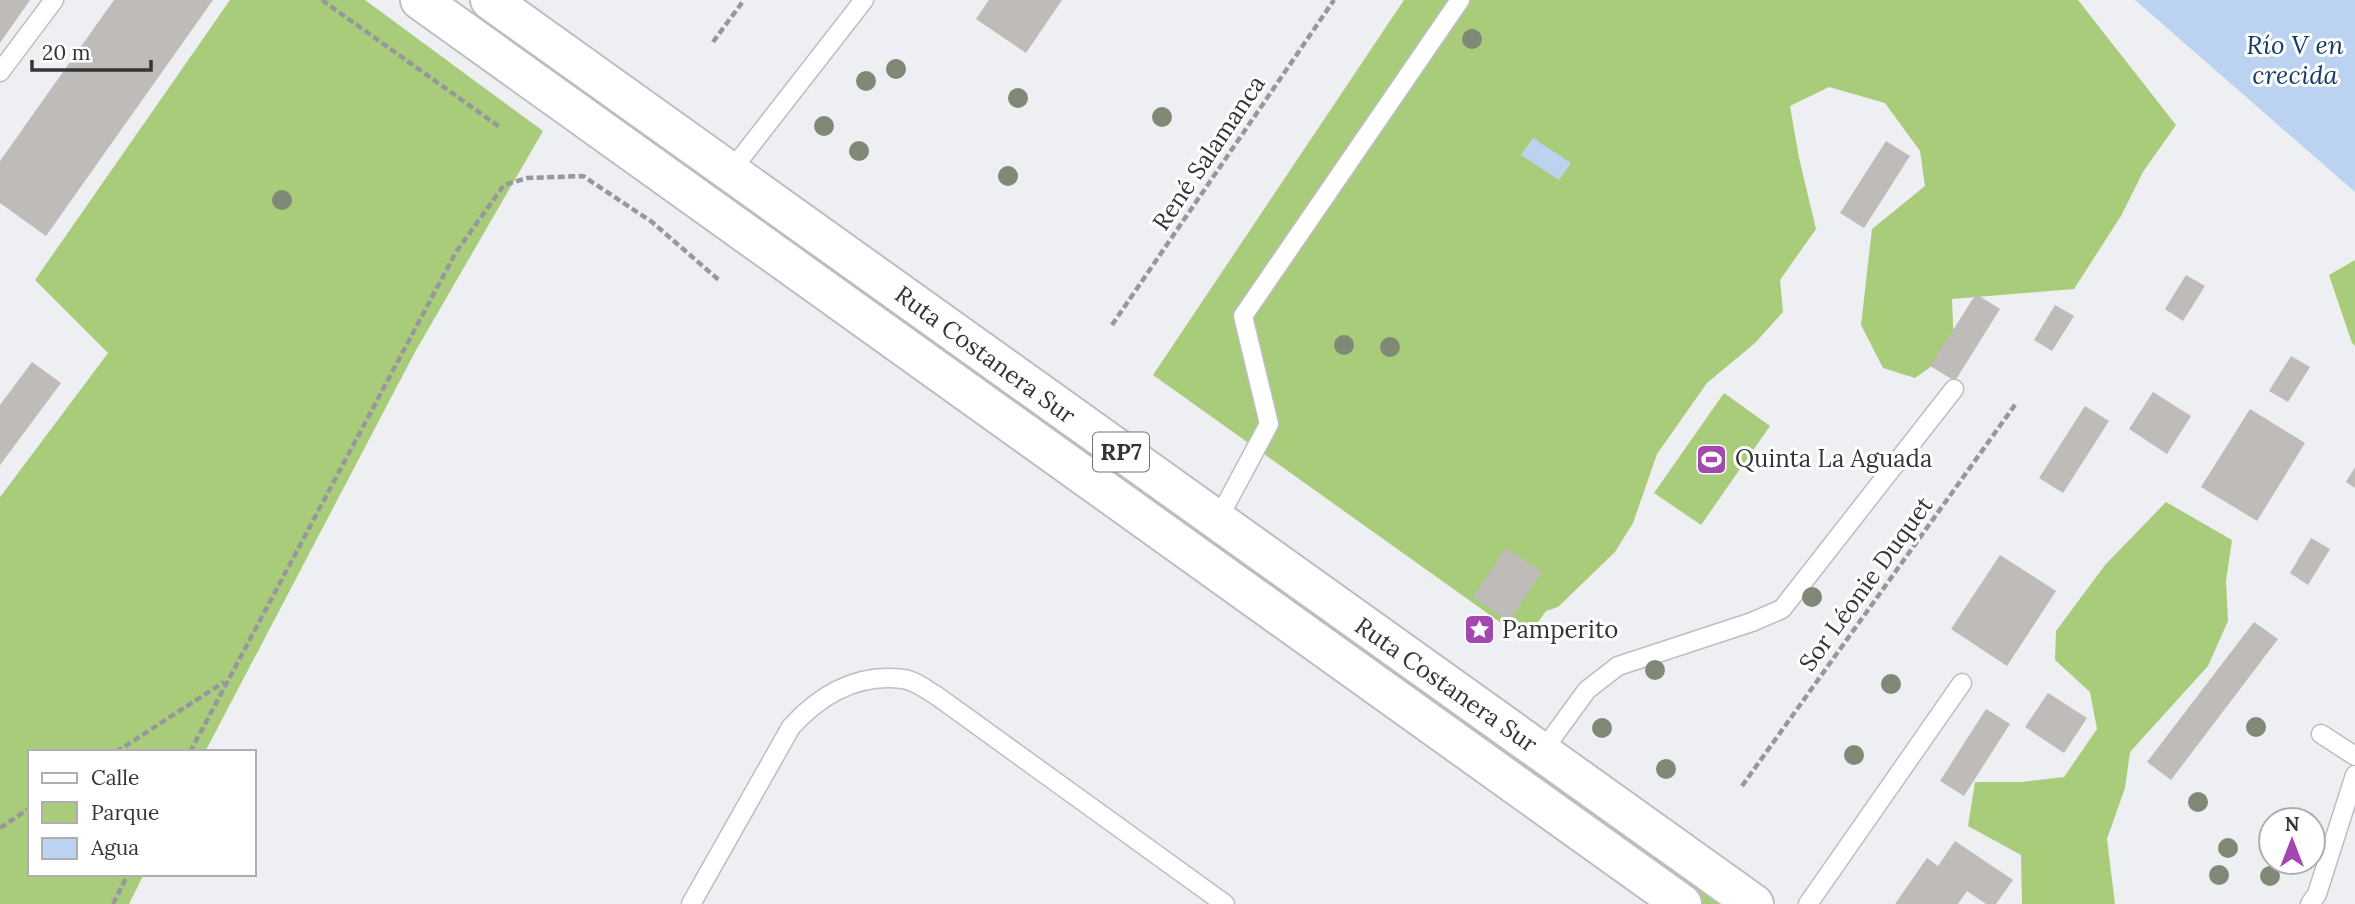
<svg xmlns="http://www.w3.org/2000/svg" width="2355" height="904" viewBox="0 0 2355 904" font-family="Lora,serif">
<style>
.green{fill:#a9cc7a}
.water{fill:#bbd2f0}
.building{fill:#bebbb8}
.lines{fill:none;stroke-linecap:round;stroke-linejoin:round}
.lane-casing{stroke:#bcbec2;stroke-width:21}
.primary-casing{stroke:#bcbec2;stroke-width:42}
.path{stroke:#96989b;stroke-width:4.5;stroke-dasharray:7 3.5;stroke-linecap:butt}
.lane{stroke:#fff;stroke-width:18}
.primary{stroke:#fff;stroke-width:38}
.tree{fill:#808876}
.labels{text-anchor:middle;stroke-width:6;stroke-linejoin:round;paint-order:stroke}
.shield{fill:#fff;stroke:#717272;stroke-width:2}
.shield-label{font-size:23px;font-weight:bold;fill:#343536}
.street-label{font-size:24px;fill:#343536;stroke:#fff}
.poi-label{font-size:24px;fill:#343536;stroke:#fff;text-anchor:start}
.water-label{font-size:26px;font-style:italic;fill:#153c6a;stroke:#fff}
</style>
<rect width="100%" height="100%" fill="#edeff3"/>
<!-- green -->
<g class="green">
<polygon points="230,0 365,0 543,131 415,352 205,752 30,752 30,874 144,874 129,904 0,904 0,497 108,353 35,280"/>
<polygon points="433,0 455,0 1721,904 1698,904"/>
<polygon points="1404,0 2078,0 2176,125 2143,172 2121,216 2074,289 1952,299 1954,350 1915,378 1883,368 1861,325 1872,229 1925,186 1920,151 1885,103 1829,87 1790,106 1799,158 1816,229 1780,280 1783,312 1755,343 1707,383 1657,454 1633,523 1615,552 1558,607 1546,611 1525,640 1153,375"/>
<polygon points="2355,260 2355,346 2352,343 2329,275"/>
<polygon points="1724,393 1770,426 1701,525 1654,493"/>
<polygon points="2166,502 2232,540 2226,581 2228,621 2208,666 2130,752 2125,788 2107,839 2115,904 2022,904 2021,855 1968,826 1975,782 2021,782 2064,777 2097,729 2090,692 2055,660 2056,631 2105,565"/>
</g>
<!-- water -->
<g class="water">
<polygon points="2135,0 2355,0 2355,192"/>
<polygon points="1533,138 1571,163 1559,180 1521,155"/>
</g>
<!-- building -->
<g class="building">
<polygon points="0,0 30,0 0,43"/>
<polygon points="114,0 213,0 46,236 0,203 0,161"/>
<polygon points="989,0 1062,0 1026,53 976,19"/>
<polygon points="1886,141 1910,156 1864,228 1840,213"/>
<polygon points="2186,275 2205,286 2183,321 2165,309"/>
<polygon points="1976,294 2000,309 1955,381 1930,366"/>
<polygon points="2055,305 2074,316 2052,351 2034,340"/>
<polygon points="2291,356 2310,367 2288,402 2269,391"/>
<polygon points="32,362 61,383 0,465 0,405"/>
<polygon points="2153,392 2191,416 2167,454 2129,429"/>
<polygon points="2085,406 2109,421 2063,493 2039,478"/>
<polygon points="2250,409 2305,443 2257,521 2201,487"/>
<polygon points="2355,467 2355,488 2346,482"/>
<polygon points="2311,538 2330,549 2308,585 2290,573"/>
<polygon points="1506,548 1542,572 1509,621 1473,597"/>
<polygon points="2000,555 2056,591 2007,666 1951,629"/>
<polygon points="2254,622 2278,639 2171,780 2147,762"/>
<polygon points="2048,693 2087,718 2064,753 2025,727"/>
<polygon points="1986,709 2010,724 1964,796 1940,781"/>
<polygon points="1955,841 2013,880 1996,904 1986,904 1967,891 1958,904 1895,904 1927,858 1938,866"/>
</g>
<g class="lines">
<defs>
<g id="lane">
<polyline points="0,72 54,0"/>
<polyline points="730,172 864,0"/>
<polyline points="1217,521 1269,424 1243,316 1460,0"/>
<polyline points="2321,734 2355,756"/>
<polyline points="1541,753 1587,690 1618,666 1752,622 1782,609 1954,389"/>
<path d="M691,904L791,727C821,694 857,673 903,679C914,680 927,690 937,696L1225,904"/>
<polyline points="1808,904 1962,683"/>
<polyline points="2310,904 2317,894 2355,775"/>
</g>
<g id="primary">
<polyline points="420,0 1682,904"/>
<polyline points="490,0 1754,904"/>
</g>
</defs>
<!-- lane casing -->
<use href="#lane" class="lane-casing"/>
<!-- primary casing -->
<use href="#primary" class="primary-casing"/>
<!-- path -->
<g class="path">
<polyline points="322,0 501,128"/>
<polyline points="713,42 744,0"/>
<polyline points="1112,325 1334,0"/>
<polyline points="116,752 224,682"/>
<polyline points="190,752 456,252 504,185 527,178 583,176 652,222 720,281"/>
<polyline points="1742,786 2017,402"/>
<polyline points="0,828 30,808"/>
<polyline points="113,904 128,874"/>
</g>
<!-- lane -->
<use href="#lane" class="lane"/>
<!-- primary -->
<use href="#primary" class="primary"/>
</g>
<!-- trees -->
<g class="tree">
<circle cx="1472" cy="39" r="10"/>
<circle cx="896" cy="69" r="10"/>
<circle cx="866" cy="81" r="10"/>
<circle cx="1018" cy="98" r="10"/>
<circle cx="1162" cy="117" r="10"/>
<circle cx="824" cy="126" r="10"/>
<circle cx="859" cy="151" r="10"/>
<circle cx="1008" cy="176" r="10"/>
<circle cx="282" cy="200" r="10"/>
<circle cx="1344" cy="345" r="10"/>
<circle cx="1390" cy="347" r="10"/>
<circle cx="1812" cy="597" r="10"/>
<circle cx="1655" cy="670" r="10"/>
<circle cx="1891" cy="684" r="10"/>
<circle cx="2256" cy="727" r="10"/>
<circle cx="1602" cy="728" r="10"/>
<circle cx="1854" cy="755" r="10"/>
<circle cx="1666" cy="769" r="10"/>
<circle cx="2198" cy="802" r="10"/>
<circle cx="2228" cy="848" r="10"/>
<circle cx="2219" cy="875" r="10"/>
<circle cx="2270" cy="876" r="10"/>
</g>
<!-- icons -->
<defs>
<symbol id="stadium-square" viewBox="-11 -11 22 22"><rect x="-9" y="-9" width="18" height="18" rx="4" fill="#a547b1" stroke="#fff"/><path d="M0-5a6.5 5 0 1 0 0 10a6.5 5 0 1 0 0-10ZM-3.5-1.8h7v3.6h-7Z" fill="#fff"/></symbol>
<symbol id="sight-square" viewBox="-11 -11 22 22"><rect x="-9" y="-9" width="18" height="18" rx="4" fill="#a547b1" stroke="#fff"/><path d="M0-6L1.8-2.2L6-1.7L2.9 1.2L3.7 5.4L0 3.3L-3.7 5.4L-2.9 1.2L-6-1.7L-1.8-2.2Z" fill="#fff"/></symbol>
</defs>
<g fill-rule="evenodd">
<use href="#stadium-square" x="1694" y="442" width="35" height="35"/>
<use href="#sight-square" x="1462" y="612" width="35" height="35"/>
</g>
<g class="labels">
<!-- shield labels -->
<rect class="shield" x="1093" y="432.5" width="56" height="39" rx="5"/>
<g class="shield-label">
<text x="1121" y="460">RP7</text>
</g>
<!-- street labels -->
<g class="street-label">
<text transform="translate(1209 153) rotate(-56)" y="8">René Salamanca</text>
<text transform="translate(985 355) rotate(36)" y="8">Ruta Costanera Sur</text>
<text transform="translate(1866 584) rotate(-54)" y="8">Sor Léonie Duquet</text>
<text transform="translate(1446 685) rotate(35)" y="8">Ruta Costanera Sur</text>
</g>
<!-- poi labels -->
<g class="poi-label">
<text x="1735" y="467">Quinta La Aguada</text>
<text x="1502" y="638">Pamperito</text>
</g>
<!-- water labels -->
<g class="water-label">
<text x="2295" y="54">Río V en<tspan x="2295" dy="30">crecida</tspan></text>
</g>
</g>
<!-- legend -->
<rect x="28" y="750" width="228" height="126" fill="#ffffff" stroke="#aeaeaf" stroke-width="2"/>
<rect x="42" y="773" width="35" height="10" fill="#ffffff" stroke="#aeaeaf" stroke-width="2"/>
<text x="91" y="785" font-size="21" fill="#343536">Calle</text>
<rect x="42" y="802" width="35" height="21" fill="#a9cc7a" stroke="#aeaeaf" stroke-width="2"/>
<text x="91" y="820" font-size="21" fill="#343536">Parque</text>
<rect x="42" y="838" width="35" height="21" fill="#bbd2f0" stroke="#aeaeaf" stroke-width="2"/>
<text x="91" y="855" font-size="21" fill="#343536">Agua</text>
<!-- north arrow -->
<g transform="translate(2292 841)"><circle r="33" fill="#ffffff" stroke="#aeaeaf" stroke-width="2"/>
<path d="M0-5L12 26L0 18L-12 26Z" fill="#a547b1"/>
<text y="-10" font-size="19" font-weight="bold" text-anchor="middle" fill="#343536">N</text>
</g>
<!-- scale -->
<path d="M32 60v10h119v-10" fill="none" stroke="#343536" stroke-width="3.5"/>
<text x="42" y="60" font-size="21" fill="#343536" stroke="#ffffff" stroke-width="5" paint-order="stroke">20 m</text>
</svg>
